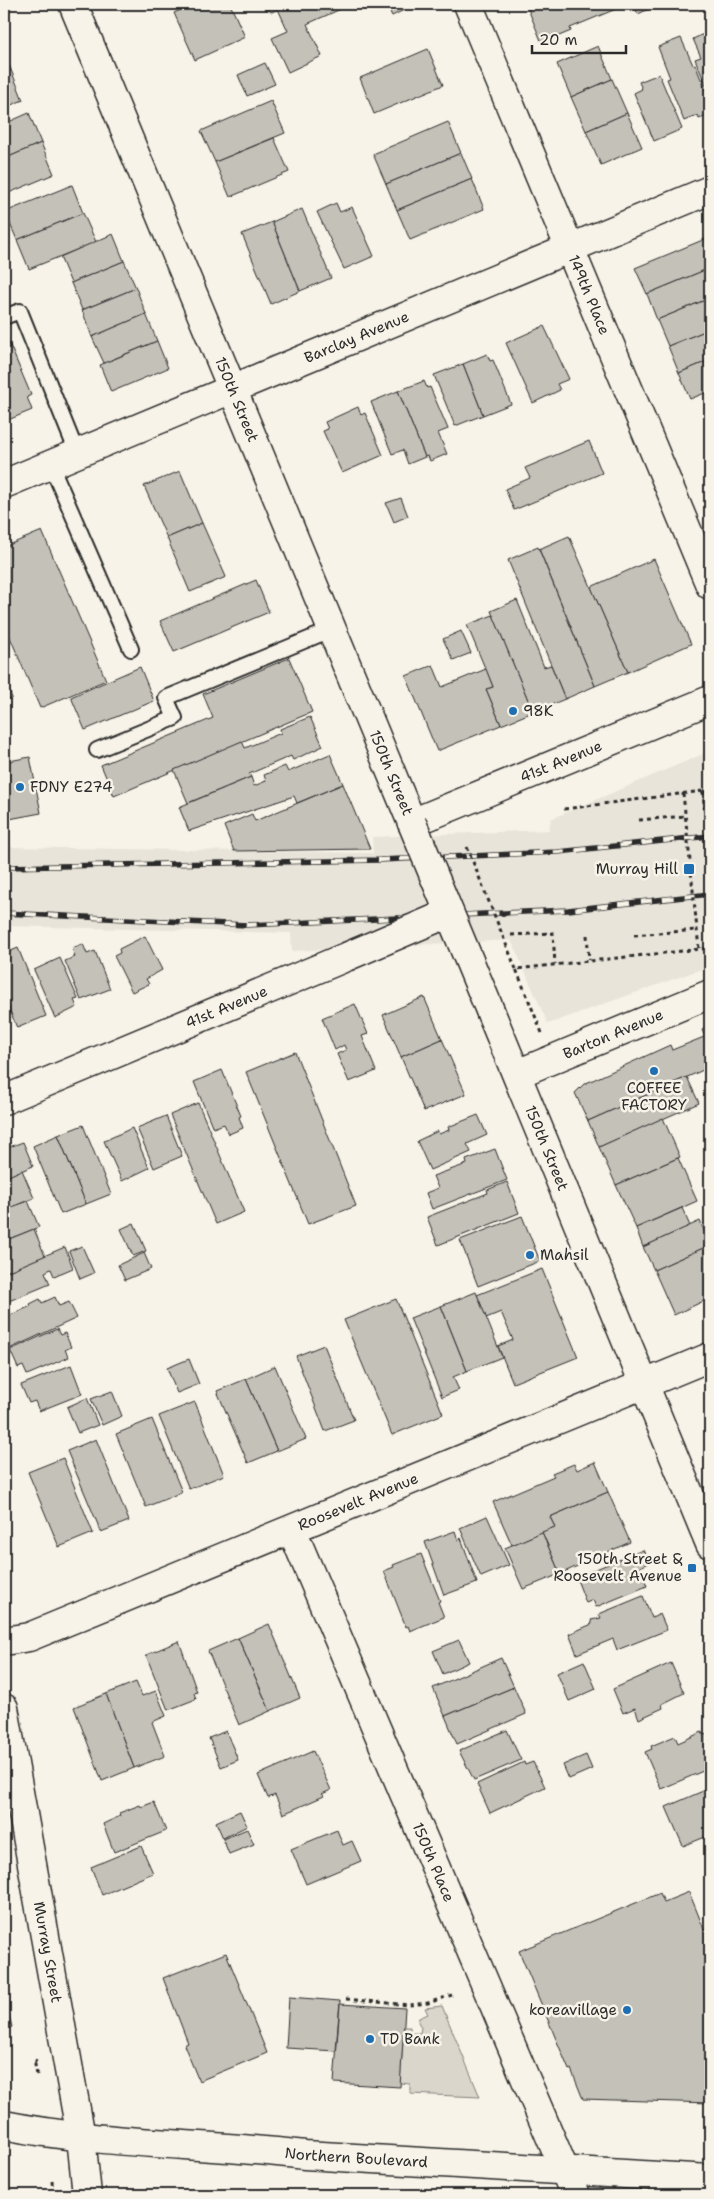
<svg xmlns="http://www.w3.org/2000/svg" width="714" height="2199" viewBox="0 0 714 2199" font-family="'Shantell Sans',sans-serif">
<style>
.built{fill:#e8e4da}
.green{fill:#dad6cc;stroke:#82807c}
.building{fill:#c4c1b9;stroke:#2b2b2b}
.lines{fill:none;stroke-linecap:round;stroke-linejoin:round}
.lane-casing{stroke:#2b2b2b;stroke-width:18}
.street-casing{stroke:#2b2b2b;stroke-width:31}
.secondary-casing{stroke:#2b2b2b;stroke-width:31}
.primary-casing{stroke:#2b2b2b;stroke-width:31}
.path{stroke:#2b2b2b;stroke-width:3;stroke-dasharray:4 4;stroke-linecap:butt}
.lane{stroke:#f7f3e8;stroke-width:14}
.street{stroke:#f7f3e8;stroke-width:28}
.secondary{stroke:#f7f3e8;stroke-width:28}
.primary{stroke:#f7f3e8;stroke-width:28}
.rail-casing{stroke:#2b2b2b;stroke-width:5.5}
.rail{stroke:#f7f3e8;stroke-width:4;stroke-dasharray:11;stroke-linecap:butt}
.street-bridge-casing{stroke:#2b2b2b;stroke-width:31;stroke-linecap:butt}
.secondary-bridge-casing{stroke:#2b2b2b;stroke-width:31;stroke-linecap:butt}
.path-bridge{stroke:#2b2b2b;stroke-width:3;stroke-dasharray:4 4;stroke-linecap:butt}
.street-bridge{stroke:#f7f3e8;stroke-width:28}
.secondary-bridge{stroke:#f7f3e8;stroke-width:28}
.poi-dot{fill:#1f6fb2;stroke:#f7f3e8;stroke-width:2}
.labels{text-anchor:middle;stroke-width:5;stroke-linejoin:round;paint-order:stroke}
.street-label{font-size:15px;fill:#2b2b2b;stroke:#f7f3e8}
.poi-label{font-size:15px;fill:#2b2b2b;stroke:#f7f3e8;text-anchor:start}
</style>
<rect width="100%" height="100%" fill="#f7f3e8"/>
<filter id="ink" filterUnits="userSpaceOnUse"><feTurbulence type="fractalNoise" baseFrequency=".02" numOctaves="2"/><feDisplacementMap in="SourceGraphic" scale="10" xChannelSelector="R" yChannelSelector="G"/><feConvolveMatrix kernelMatrix="1 2 1 2 8 2 1 2 1" color-interpolation-filters="sRGB"/></filter>
<g filter="url(#ink)">
<!-- built -->
<polygon class="built" points="710,751 710,966 548,1024 511,940 292,951 291,933 4,926 4,847 373,853 372,837 549,830 551,819"/>
<!-- green -->
<polygon class="green" points="442,2006 480,2097 410,2094 410,2084 400,2083 404,2027 410,2027 410,2033 420,2033 421,2027 418,2022 419,2018 428,2014 425,2008"/>
<!-- building -->
<g class="building">
<polygon points="194,4 230,4 245,37 195,60 174,13"/>
<polygon points="260,4 352,4 307,24 322,56 288,72 272,38 288,31 278,9 272,12 262,7"/>
<polygon points="386,4 409,4 410,7 392,16"/>
<polygon points="526,4 628,4 570,28 571,31 542,43"/>
<polygon points="633,4 660,4 638,14"/>
<polygon points="710,31 710,95 695,59 701,57 693,39"/>
<polygon points="681,38 693,65 695,64 710,102 710,115 699,119 698,115 684,121 667,79 670,78 658,47"/>
<polygon points="598,46 612,79 571,97 557,64"/>
<polygon points="428,49 443,85 374,114 360,78"/>
<polygon points="4,52 11,70 4,73"/>
<polygon points="265,63 275,84 247,96 238,75"/>
<polygon points="11,70 23,100 4,108 4,73"/>
<polygon points="659,74 682,129 654,141 634,93 642,89 639,82"/>
<polygon points="612,79 627,113 586,131 571,97"/>
<polygon points="271,101 285,133 215,162 201,131"/>
<polygon points="29,113 41,143 4,159 4,124"/>
<polygon points="627,113 642,147 601,165 586,131"/>
<polygon points="448,122 461,153 386,184 373,154"/>
<polygon points="274,138 289,172 230,197 215,162"/>
<polygon points="41,143 54,174 4,195 4,159"/>
<polygon points="461,153 472,179 397,210 386,184"/>
<polygon points="472,179 484,209 410,240 397,210"/>
<polygon points="72,185 83,213 17,240 5,212"/>
<polygon points="336,203 340,212 352,207 374,256 344,269 317,212"/>
<polygon points="302,209 331,278 300,291 272,222"/>
<polygon points="83,213 96,242 29,269 17,240"/>
<polygon points="272,222 300,291 271,304 242,234"/>
<polygon points="113,234 124,261 71,283 60,257"/>
<polygon points="710,237 710,268 647,294 635,268"/>
<polygon points="124,261 136,288 82,310 71,283"/>
<polygon points="705,270 710,282 710,298 657,320 647,294"/>
<polygon points="136,288 146,314 92,337 82,310"/>
<polygon points="710,298 710,329 668,346 657,320"/>
<polygon points="146,314 157,341 104,363 92,337"/>
<polygon points="544,326 569,379 557,384 560,390 533,403 506,343"/>
<polygon points="710,329 710,360 679,373 668,346"/>
<polygon points="4,331 31,395 27,397 32,410 8,420 4,410"/>
<polygon points="157,341 168,368 111,392 100,365"/>
<polygon points="487,354 490,361 493,360 511,404 483,415 463,364"/>
<polygon points="710,360 710,391 690,399 679,373"/>
<polygon points="463,364 483,415 455,426 434,375"/>
<polygon points="424,381 427,388 430,387 448,429 438,433 447,454 430,461 428,456 425,457 398,391"/>
<polygon points="398,391 425,457 408,464 403,450 392,454 371,402"/>
<polygon points="710,393 710,407 706,395"/>
<polygon points="358,407 361,415 365,413 383,455 342,473 323,431 328,429 325,422"/>
<polygon points="589,441 602,473 514,510 505,489 530,478 525,468"/>
<polygon points="180,471 202,523 167,538 144,486"/>
<polygon points="401,498 408,516 394,522 386,503"/>
<polygon points="202,523 226,577 190,592 167,538"/>
<polygon points="42,531 106,680 40,708 4,623 4,547"/>
<polygon points="569,536 628,672 595,686 539,549"/>
<polygon points="538,547 595,686 565,699 508,560"/>
<polygon points="654,559 691,644 628,672 591,587"/>
<polygon points="256,580 269,612 174,652 160,621"/>
<polygon points="517,600 544,667 551,665 565,699 533,712 491,611"/>
<polygon points="493,615 533,712 501,725 486,689 493,687 467,625"/>
<polygon points="461,631 471,653 453,660 443,639"/>
<polygon points="289,658 312,712 114,796 101,765 213,718 203,694"/>
<polygon points="433,665 442,687 486,669 493,687 486,689 501,725 437,751 406,676"/>
<polygon points="140,667 154,701 85,730 71,697"/>
<polygon points="4,677 12,698 4,701"/>
<polygon points="310,717 323,746 293,760 291,756 249,774 251,777 188,803 174,770 242,741 245,748 281,733 280,729"/>
<polygon points="330,754 343,784 297,803 294,796 189,831 179,807 251,777 254,786 266,781 264,775 285,766 288,772"/>
<polygon points="30,757 41,813 4,820 4,762"/>
<polygon points="343,784 370,849 234,851 224,826 252,814 255,821"/>
<polygon points="145,936 162,970 146,979 149,984 132,992 114,956 120,953 119,949"/>
<polygon points="83,944 87,954 95,951 110,989 81,1000 65,961 75,957 72,948"/>
<polygon points="18,948 46,1016 17,1028 4,996 4,954"/>
<polygon points="60,958 78,999 74,1000 77,1007 55,1018 34,970"/>
<polygon points="424,997 442,1039 401,1057 383,1015"/>
<polygon points="355,1004 368,1034 362,1036 376,1071 349,1082 337,1054 346,1050 344,1045 335,1050 322,1018"/>
<polygon points="710,1026 710,1049 702,1030"/>
<polygon points="704,1037 710,1052 710,1067 588,1121 575,1093 584,1084 670,1045 672,1050"/>
<polygon points="442,1039 466,1094 424,1111 401,1057"/>
<polygon points="295,1052 356,1206 308,1224 246,1072"/>
<polygon points="222,1070 241,1116 239,1117 243,1128 229,1134 224,1124 213,1128 194,1082"/>
<polygon points="687,1077 699,1103 599,1147 588,1121"/>
<polygon points="198,1103 244,1212 216,1224 170,1115"/>
<polygon points="478,1115 487,1135 467,1144 471,1152 430,1170 417,1141 438,1131 439,1134 449,1130 448,1127"/>
<polygon points="166,1116 182,1156 154,1168 137,1128"/>
<polygon points="663,1118 680,1157 616,1185 599,1147"/>
<polygon points="83,1125 111,1194 86,1204 58,1135"/>
<polygon points="132,1128 149,1168 122,1181 104,1141"/>
<polygon points="58,1135 86,1204 61,1214 33,1146"/>
<polygon points="23,1142 33,1166 4,1178 4,1149"/>
<polygon points="495,1149 507,1180 432,1209 426,1193 438,1188 433,1176 467,1164 466,1160"/>
<polygon points="678,1158 697,1201 636,1228 616,1185"/>
<polygon points="22,1170 34,1198 4,1210 4,1178"/>
<polygon points="507,1182 519,1213 438,1245 427,1217 488,1193 487,1190"/>
<polygon points="28,1201 39,1227 4,1241 4,1210"/>
<polygon points="682,1208 690,1226 643,1247 636,1228"/>
<polygon points="522,1216 540,1261 478,1286 460,1240"/>
<polygon points="700,1221 710,1245 654,1270 643,1247"/>
<polygon points="134,1223 146,1251 133,1256 121,1229"/>
<polygon points="34,1229 45,1256 4,1273 4,1241"/>
<polygon points="710,1245 710,1298 674,1315 654,1270"/>
<polygon points="82,1246 94,1273 80,1279 69,1251"/>
<polygon points="65,1247 73,1268 54,1276 51,1269 45,1272 50,1284 4,1303 4,1273"/>
<polygon points="144,1253 151,1269 125,1280 118,1265"/>
<polygon points="542,1269 578,1357 513,1383 498,1346 513,1340 501,1312 486,1318 477,1295"/>
<polygon points="476,1292 502,1357 467,1371 441,1306"/>
<polygon points="55,1297 59,1306 69,1302 77,1318 7,1350 4,1342 4,1318 31,1306 30,1304 40,1299 42,1303"/>
<polygon points="396,1299 443,1414 392,1435 344,1320"/>
<polygon points="441,1306 467,1371 453,1377 459,1390 442,1397 410,1318"/>
<polygon points="57,1329 60,1335 65,1333 71,1347 65,1350 69,1357 27,1375 23,1366 18,1368 10,1350"/>
<polygon points="324,1345 354,1420 325,1431 296,1356"/>
<polygon points="189,1359 199,1384 177,1393 167,1368"/>
<polygon points="71,1365 82,1394 39,1411 35,1401 29,1403 21,1385"/>
<polygon points="275,1366 306,1439 277,1451 246,1379"/>
<polygon points="246,1379 277,1451 248,1463 217,1391"/>
<polygon points="112,1391 122,1416 102,1425 91,1399"/>
<polygon points="87,1398 98,1425 78,1433 67,1407"/>
<polygon points="195,1402 224,1475 189,1489 159,1416"/>
<polygon points="152,1419 182,1492 146,1507 116,1434"/>
<polygon points="96,1439 129,1521 101,1532 67,1451"/>
<polygon points="63,1458 93,1533 59,1547 28,1472"/>
<polygon points="595,1462 608,1492 550,1517 555,1527 512,1545 493,1502 554,1476 552,1473 574,1464 577,1470"/>
<polygon points="608,1492 630,1542 560,1574 542,1532 555,1527 550,1517"/>
<polygon points="487,1516 509,1565 481,1577 460,1528"/>
<polygon points="455,1531 458,1540 461,1538 477,1583 444,1595 425,1542"/>
<polygon points="542,1532 560,1574 523,1589 505,1548"/>
<polygon points="643,1550 649,1563 640,1567 647,1586 596,1607 593,1600 586,1603 576,1577"/>
<polygon points="421,1554 440,1601 438,1602 444,1617 410,1631 408,1626 406,1627 384,1571 394,1567 393,1565"/>
<polygon points="643,1596 652,1618 660,1614 667,1630 617,1650 613,1639 577,1654 569,1634 592,1624 591,1620 601,1618 599,1614"/>
<polygon points="269,1624 300,1698 270,1711 238,1638"/>
<polygon points="238,1638 270,1711 239,1725 208,1651"/>
<polygon points="459,1640 469,1662 443,1674 433,1651"/>
<polygon points="179,1641 197,1692 194,1693 196,1699 168,1710 146,1655"/>
<polygon points="501,1658 514,1687 445,1716 433,1688"/>
<polygon points="584,1661 596,1689 569,1701 557,1673"/>
<polygon points="671,1663 684,1693 662,1704 663,1708 639,1719 635,1708 623,1713 613,1689"/>
<polygon points="136,1682 142,1696 156,1691 166,1716 152,1722 165,1756 134,1768 106,1694"/>
<polygon points="514,1687 526,1714 457,1744 445,1716"/>
<polygon points="106,1694 134,1768 102,1781 74,1707"/>
<polygon points="507,1730 521,1760 474,1780 459,1751"/>
<polygon points="226,1731 238,1760 221,1767 209,1738"/>
<polygon points="702,1732 703,1735 710,1733 710,1768 661,1789 645,1752 652,1749 651,1746 675,1736 678,1743"/>
<polygon points="313,1751 331,1790 322,1794 324,1796 283,1814 275,1795 268,1798 258,1775"/>
<polygon points="586,1755 592,1769 569,1779 563,1765"/>
<polygon points="524,1762 525,1765 533,1762 545,1787 490,1813 477,1784"/>
<polygon points="710,1788 710,1835 683,1846 666,1807"/>
<polygon points="154,1802 166,1831 114,1852 103,1824 120,1816 119,1813 140,1805 141,1807"/>
<polygon points="240,1811 247,1826 223,1838 216,1822"/>
<polygon points="247,1829 254,1844 229,1854 223,1839"/>
<polygon points="337,1830 343,1845 352,1841 361,1861 306,1884 291,1849"/>
<polygon points="141,1846 153,1873 102,1895 91,1867"/>
<polygon points="689,1892 710,1944 710,2103 583,2099 571,2069 569,2070 519,1951 660,1893 664,1902"/>
<polygon points="226,1953 267,2053 199,2081 184,2045 188,2043 163,1978"/>
<polygon points="4,1996 12,2027 4,2029"/>
<polygon points="289,1997 340,2001 336,2051 286,2048"/>
<polygon points="340,2004 405,2008 400,2087 334,2083"/>
</g>
<g class="lines">
<defs>
<g id="lane">
<polyline points="4,317 20,311 77,453"/>
<polyline points="51,465 131,649"/>
<polyline points="97,750 175,718 166,698 333,629"/>
</g>
<g id="street">
<path id="s1" d="M468,4L710,585"/>
<path id="s2" d="M4,484L710,190"/>
<path id="s3" d="M412,823L710,700"/>
<path id="s4" d="M517,1074L710,994"/>
<path id="s5" d="M4,1100L346,957"/>
<path id="s6" d="M292,1530L575,2195"/>
<path id="s7" d="M4,1708L81,2137L87,2195"/>
</g>
<g id="secondary">
<path id="s8" d="M73,4L412,823"/>
<path id="s9" d="M491,1013L710,1544"/>
<path id="s10" d="M4,1641L29,1637L710,1357"/>
</g>
<g id="primary">
<path id="s11" d="M4,2125C103,2145 205,2143 305,2155L710,2179"/>
</g>
</defs>
<!-- lane casing -->
<use href="#lane" class="lane-casing"/>
<!-- street casing -->
<use href="#street" class="street-casing"/>
<!-- secondary casing -->
<use href="#secondary" class="secondary-casing"/>
<!-- primary casing -->
<use href="#primary" class="primary-casing"/>
<!-- path -->
<g class="path">
<polyline points="703,791 705,814"/>
<polyline points="564,809 710,790"/>
<polyline points="639,820 686,816"/>
<polyline points="511,935 553,933 555,964"/>
<polyline points="587,935 589,960"/>
<polyline points="634,935 697,930"/>
<polyline points="542,1033 516,969 710,948"/>
<polyline points="346,1999 409,2005 428,2003 452,1995"/>
<polyline points="37,2075 34,2060 37,2061"/>
<polyline points="52,2181 53,2192 57,2193"/>
</g>
<!-- lane -->
<use href="#lane" class="lane"/>
<!-- street -->
<use href="#street" class="street"/>
<!-- secondary -->
<use href="#secondary" class="secondary"/>
<!-- primary -->
<use href="#primary" class="primary"/>
<defs>
<g id="rail">
<polyline points="4,867 380,860 558,852 710,836"/>
<polyline points="4,913 247,925 568,910 710,894"/>
</g>
</defs>
<!-- rail casing -->
<use href="#rail" class="rail-casing"/>
<!-- rail -->
<use href="#rail" class="rail"/>
<defs>
<polyline id="street-bridge" points="346,957 449,913"/>
<polyline id="secondary-bridge" points="412,823 491,1013"/>
</defs>
<!-- street-bridge casing -->
<use href="#street-bridge" class="street-bridge-casing"/>
<!-- secondary-bridge casing -->
<use href="#secondary-bridge" class="secondary-bridge-casing"/>
<!-- path-bridge -->
<g class="path-bridge">
<polyline points="683,793 699,949"/>
<polyline points="467,847 516,969"/>
</g>
<!-- street-bridge -->
<use href="#street-bridge" class="street-bridge"/>
<!-- secondary-bridge -->
<use href="#secondary-bridge" class="secondary-bridge"/>
</g>
</g>
<!-- markers -->
<g class="poi-dot">
<circle cx="513" cy="711" r="5"/>
<circle cx="20" cy="787" r="5"/>
<rect x="683" y="863" width="12" height="12" rx="2.5"/>
<circle cx="654" cy="1071" r="5"/>
<circle cx="530" cy="1255" r="5"/>
<rect x="687" y="1563" width="10" height="10" rx="2.5"/>
<circle cx="627" cy="2010" r="5"/>
<circle cx="370" cy="2039" r="5"/>
</g>
<g class="labels">
<!-- street labels -->
<g class="street-label">
<text dy="5" stroke="none"><textPath href="#s1" startOffset="315">149th Place</textPath></text>
<text dy="5" stroke="none"><textPath href="#s2" startOffset="382">Barclay Avenue</textPath></text>
<text dy="5" stroke="none"><textPath href="#s8" startOffset="428">150th Street</textPath></text>
<text dy="5" stroke="none"><textPath href="#s3" startOffset="161">41st Avenue</textPath></text>
<text dy="5" stroke="none"><textPath href="#s8" startOffset="832">150th Street</textPath></text>
<text dy="5" stroke="none"><textPath href="#s5" startOffset="241">41st Avenue</textPath></text>
<text dy="5" stroke="none"><textPath href="#s4" startOffset="104">Barton Avenue</textPath></text>
<text dy="5" stroke="none"><textPath href="#s9" startOffset="146">150th Street</textPath></text>
<text dy="5" stroke="none"><textPath href="#s10" startOffset="381">Roosevelt Avenue</textPath></text>
<text dy="5" stroke="none"><textPath href="#s6" startOffset="361">150th Place</textPath></text>
<text dy="5" stroke="none"><textPath href="#s7" startOffset="248">Murray Street</textPath></text>
<text dy="5" stroke="none"><textPath href="#s11" startOffset="354">Northern Boulevard</textPath></text>
</g>
<!-- poi labels -->
<g class="poi-label">
<text x="523" y="716">98K</text>
<text x="30" y="792">FDNY E274</text>
<text x="678" y="874" text-anchor="end">Murray Hill</text>
<text x="654" y="1093" text-anchor="middle">COFFEE<tspan x="654" dy="17">FACTORY</tspan></text>
<text x="540" y="1260">Mahsil</text>
<text x="682" y="1564" text-anchor="end">150th Street &amp;<tspan x="682" dy="17">Roosevelt Avenue</tspan></text>
<text x="617" y="2015" text-anchor="end">koreavillage</text>
<text x="380" y="2044">TD Bank</text>
</g>
</g>
<!-- margin -->
<rect width="714" height="2199" fill="none" stroke="#f7f3e8" stroke-width="20"/>
<rect x="10" y="10" width="694" height="2179" fill="none" stroke="#2b2b2b" stroke-width="2" filter="url(#ink)"/>
<!-- scale -->
<path d="M532 45v8h94v-8" fill="none" stroke="#2b2b2b" stroke-width="2.5"/>
<text x="539" y="45" font-size="15" fill="#2b2b2b" stroke="#f7f3e8" stroke-width="4" paint-order="stroke">20 m</text>
</svg>
